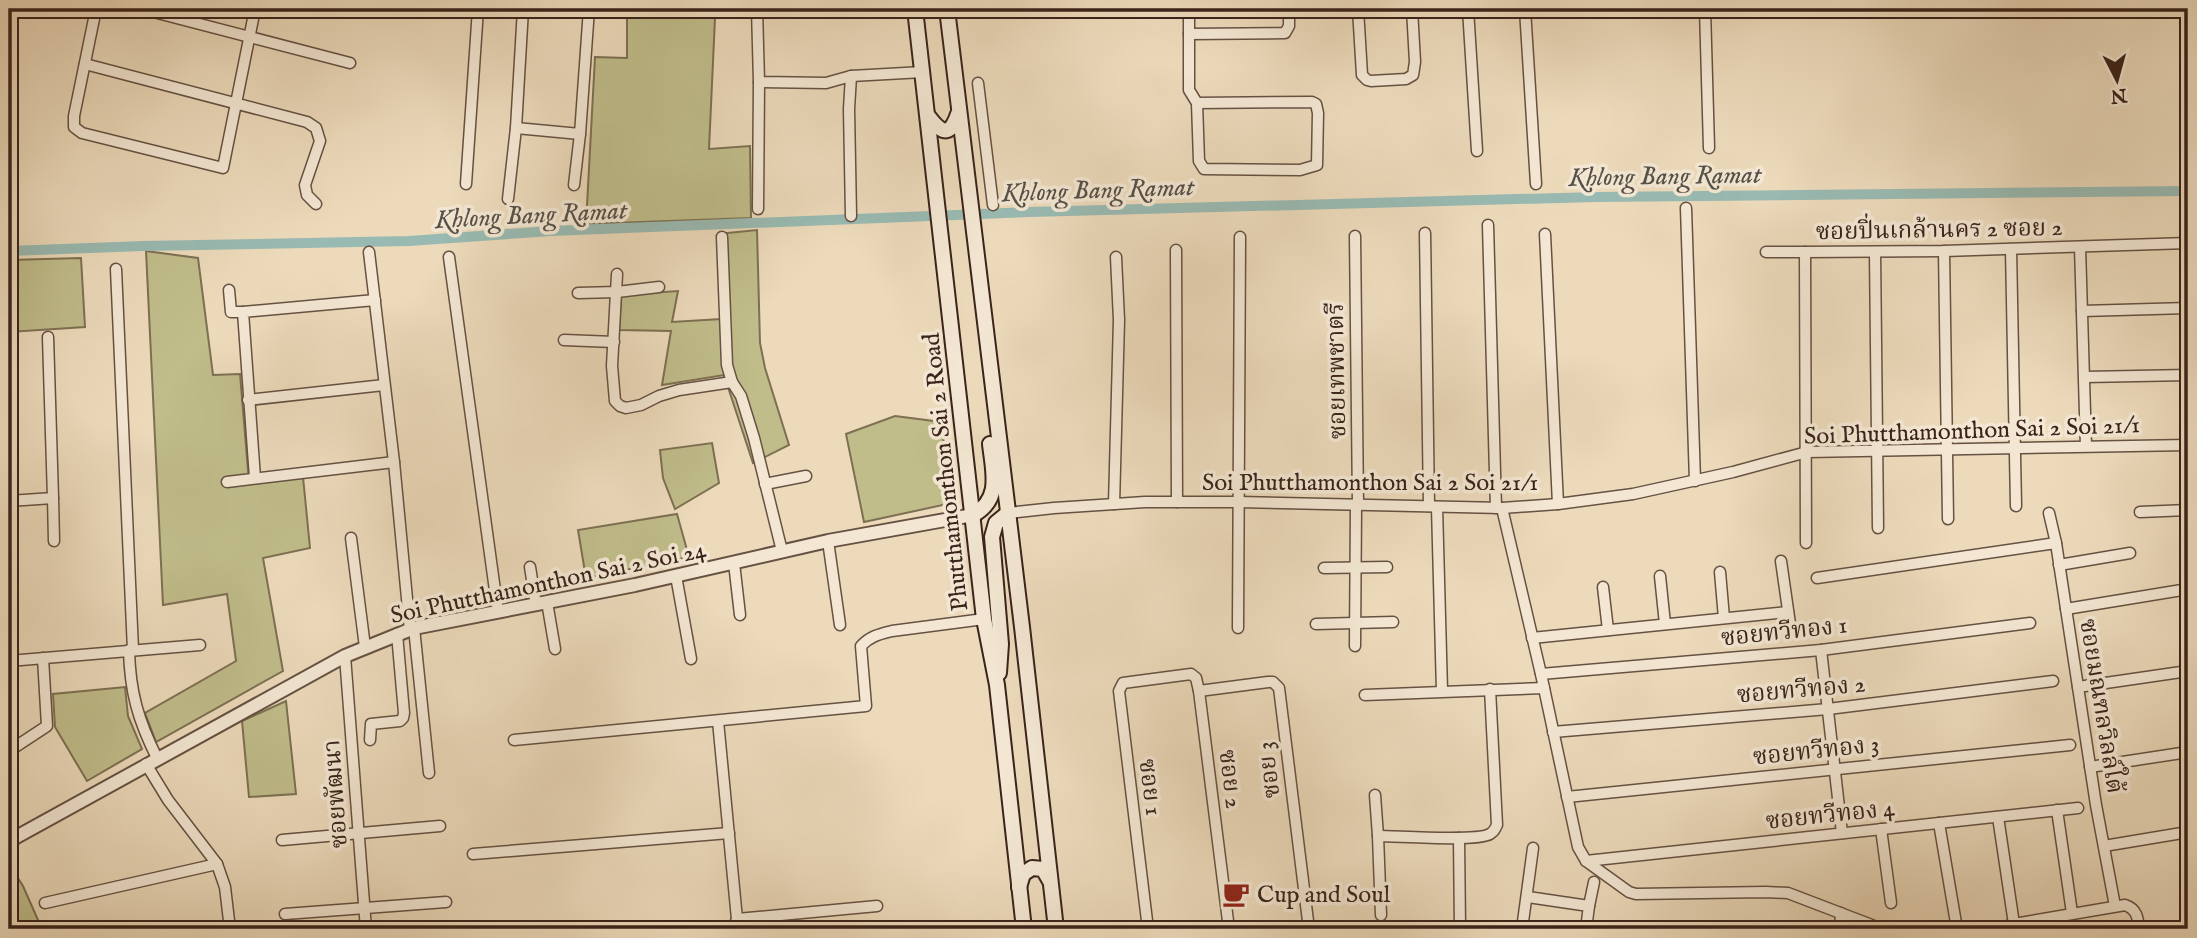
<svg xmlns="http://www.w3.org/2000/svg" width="2197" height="938" viewBox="0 0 2197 938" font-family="'IM FELL English','Noto Serif Thai',serif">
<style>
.green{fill:#c0bd8b;stroke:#7d7053;stroke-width:2}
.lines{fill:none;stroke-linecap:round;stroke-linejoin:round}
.canal{stroke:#99bab2;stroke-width:10}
.minor-casing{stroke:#665143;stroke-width:13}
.tertiary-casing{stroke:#665143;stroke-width:16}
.secondary-casing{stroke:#3a231b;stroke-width:18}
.minor{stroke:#f3e7d3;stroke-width:10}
.tertiary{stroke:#f3e7d3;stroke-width:12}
.secondary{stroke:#f3e7d3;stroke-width:14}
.labels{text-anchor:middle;stroke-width:7;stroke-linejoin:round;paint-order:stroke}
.street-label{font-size:24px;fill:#3a231b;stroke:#f3e7d3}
.poi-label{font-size:24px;fill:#3a231b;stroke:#f3e7d3;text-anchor:start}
.water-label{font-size:26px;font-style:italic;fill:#565048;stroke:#f3e7d3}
</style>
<rect width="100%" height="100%" fill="#ecdabb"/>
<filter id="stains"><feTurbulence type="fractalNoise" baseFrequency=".00286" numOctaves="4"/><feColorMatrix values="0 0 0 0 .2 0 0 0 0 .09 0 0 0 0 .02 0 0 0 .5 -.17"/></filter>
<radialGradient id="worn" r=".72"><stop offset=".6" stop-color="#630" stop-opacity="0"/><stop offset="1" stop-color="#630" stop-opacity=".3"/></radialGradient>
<!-- green -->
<g class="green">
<polygon points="627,18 715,18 709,149 750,146 751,218 586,224 595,57 627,58"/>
<polygon points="757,230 760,343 765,368 789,445 753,463 724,375 662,385 671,331 619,330 621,295 678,291 672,322 721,319 718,234"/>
<polygon points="146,251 198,258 213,375 240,374 249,482 303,477 310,548 263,558 283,671 156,742 145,713 236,661 227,594 163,605"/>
<polygon points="81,258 85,327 9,332 9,260"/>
<polygon points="895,416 941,422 952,503 864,522 846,434"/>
<polygon points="712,443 719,483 675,509 663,478 660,450"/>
<polygon points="677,514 689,557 586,578 578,530"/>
<polygon points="125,687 128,716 142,749 87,781 55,727 53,694"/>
<polygon points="286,701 296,794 249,797 242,721"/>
<polygon points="9,864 23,886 42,929 9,929"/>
</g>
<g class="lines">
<!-- canal -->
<polyline class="canal" points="9,251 143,246 409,241 551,231 1030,212 1596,197 2188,191"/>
<defs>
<g id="minor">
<polyline points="96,9 74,116 74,127 82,133 223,168 255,9"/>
<polyline points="142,9 350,63"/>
<polyline points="757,9 759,82 826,83 851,76 923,72"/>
<polyline points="1189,9 1189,90 1197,103 1199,161 1204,169 1300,170 1317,165 1318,113 1316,104 1312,102 1197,103"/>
<polyline points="1358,9 1362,75 1367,80 1371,81 1406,79 1413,75 1415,62 1412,9"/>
<polyline points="1468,9 1477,151"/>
<polyline points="1525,9 1536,184"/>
<polyline points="1705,9 1709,148"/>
<polyline points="1189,34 1285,33 1289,26 1289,9"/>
<polyline points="85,64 307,122 316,128 320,141 305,185 307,195 316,204"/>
<polyline points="978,83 993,205"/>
<polyline points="516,128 580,134 589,9"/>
<polyline points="466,184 478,9"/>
<polyline points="574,185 580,134"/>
<polyline points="508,199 516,128 523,9"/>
<polyline points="1686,208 1695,481"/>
<polyline points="758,209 759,82"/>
<polyline points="851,216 849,109 851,76"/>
<polyline points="1488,225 1496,508"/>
<polyline points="1425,233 1429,506"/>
<polyline points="1545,234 1558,504"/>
<polyline points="1355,236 1358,505"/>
<polyline points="722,237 727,365 732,382"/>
<polyline points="2080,247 2086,446"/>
<polyline points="2011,249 2016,506"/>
<polyline points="1176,250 1177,502"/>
<polyline points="1944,251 1948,519"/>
<polyline points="369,252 394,462 410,630"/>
<polyline points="1766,252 1805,252"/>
<polyline points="1875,252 1878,528"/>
<polyline points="449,257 498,612"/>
<polyline points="116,269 133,650"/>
<polyline points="617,274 612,366 615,401 620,406 626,408 641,405 659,396 679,390 732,382 741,396 754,438 782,551"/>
<polyline points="229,290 231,312 243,312"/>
<polyline points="578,293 617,292 659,287"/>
<polyline points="2082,311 2188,308"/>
<polyline points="564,340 614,342"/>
<polyline points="2085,377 2188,375"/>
<polyline points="248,400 384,385"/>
<polyline points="255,478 243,312 375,300"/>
<polyline points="227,482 394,462"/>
<polyline points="765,484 806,476"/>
<polyline points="53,498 54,541"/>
<polyline points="9,501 53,498 48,337"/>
<polyline points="1114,504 1119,320 1116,257"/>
<polyline points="1437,507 1442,691"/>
<polyline points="1502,508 1541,674 1578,847 1586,861 1629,892 1636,894 1766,892 1788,893 1882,929"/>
<polyline points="2140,512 2188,510"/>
<polyline points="1008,513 1054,508 1145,502 1238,502 1502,508 1558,504 1633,494 1733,472 1807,452 2188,445"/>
<polyline points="2049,513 2056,543 2096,805 2115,906"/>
<polyline points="351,538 365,647"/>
<polyline points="828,541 840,625"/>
<polyline points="1806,543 1805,252 1944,251 2188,243"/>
<polyline points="1781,561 1791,631"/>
<polyline points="734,563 740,615"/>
<polyline points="2059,565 2130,553"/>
<polyline points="530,567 536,605"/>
<polyline points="1324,568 1387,567"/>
<polyline points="1720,572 1724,618"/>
<polyline points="676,576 691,659"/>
<polyline points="1660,576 1665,624"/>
<polyline points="1817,578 2056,543"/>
<polyline points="1603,587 1608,630"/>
<polyline points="547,602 555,649"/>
<polyline points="2066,609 2188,589"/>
<polyline points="1316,624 1393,622"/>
<polyline points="414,628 429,773"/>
<polyline points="1238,628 1240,237"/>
<polyline points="1532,638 1788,612"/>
<polyline points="1355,646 1356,505"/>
<path d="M129,650C130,692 138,720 157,758"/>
<polyline points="1821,650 1842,833"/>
<polyline points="345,656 366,929"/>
<polyline points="9,661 200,645"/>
<polyline points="1541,674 1821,650 2030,623"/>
<polyline points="2078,687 2188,671"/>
<polyline points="1199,691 1268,682 1273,682 1279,688 1309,929"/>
<polyline points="1365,695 1544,688"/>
<polyline points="718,721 737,919 733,929"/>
<polyline points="1553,732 1828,709 2053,681"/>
<polyline points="370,740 371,724 400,721 403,718 404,713 397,634"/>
<path d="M514,740L866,706L861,646C870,636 880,634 892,631L984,619"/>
<polyline points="9,751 47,726 43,658"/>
<polyline points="146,764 168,800 217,864 225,887 230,929"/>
<polyline points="2090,767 2188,752"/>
<polyline points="1375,795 1378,836"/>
<polyline points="1567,797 2070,745"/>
<polyline points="2057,810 2072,913"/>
<polyline points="1998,817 2014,924"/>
<polyline points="1939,823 1957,929"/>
<polyline points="1881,829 1891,903"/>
<polyline points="1459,838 1460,929"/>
<polyline points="282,840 440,826"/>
<polyline points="2104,846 2188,832"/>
<polyline points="473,854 729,833"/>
<polyline points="1586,861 2078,808"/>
<polyline points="1528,897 1589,906 1586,929"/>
<polyline points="45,903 217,864"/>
<polyline points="1589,906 1594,882"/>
<polyline points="285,914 446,902"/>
<path d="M1381,915L1378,836C1399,836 1476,842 1490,834C1495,831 1494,830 1497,825L1490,689"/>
<polyline points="737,919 877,906"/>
<polyline points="1148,929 1119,691 1123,683 1191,674 1196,678 1199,691 1229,929"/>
<polyline points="1522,929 1533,848"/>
<polyline points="1840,929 1841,913"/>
<path d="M1998,929L2014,924L2125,905C2137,909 2138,918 2139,929"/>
</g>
<polyline id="tertiary" points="9,841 345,656 414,628 635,585 828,541 973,515"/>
<g id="secondary">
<polyline points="915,9 984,619 997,685 1024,929"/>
<polyline points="947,9 1022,627 1056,929"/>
<path d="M928,116C941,133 950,138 958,114"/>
<path d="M973,515C1002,499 993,472 990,444"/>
<polyline points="999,673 1001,644 992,537 996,523 1008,513"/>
<polyline points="1019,887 1023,874 1032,868 1043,869 1050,881"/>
</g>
</defs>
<!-- minor casing -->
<use href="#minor" class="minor-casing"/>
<!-- tertiary casing -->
<use href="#tertiary" class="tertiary-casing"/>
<!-- secondary casing -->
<use href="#secondary" class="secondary-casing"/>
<!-- minor -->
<use href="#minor" class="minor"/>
<!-- tertiary -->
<use href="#tertiary" class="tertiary"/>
<!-- secondary -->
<use href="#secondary" class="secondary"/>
</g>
<!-- icons -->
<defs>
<symbol id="cafe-bare" viewBox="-9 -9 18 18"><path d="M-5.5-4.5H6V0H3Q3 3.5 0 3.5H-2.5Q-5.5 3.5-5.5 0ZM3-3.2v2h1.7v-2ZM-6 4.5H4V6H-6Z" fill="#8f2418" stroke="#f3e7d3" stroke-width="2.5" paint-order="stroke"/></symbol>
</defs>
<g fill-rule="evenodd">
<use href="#cafe-bare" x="1217" y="875" width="38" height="38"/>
</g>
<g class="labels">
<!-- street labels -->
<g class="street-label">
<text transform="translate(1939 229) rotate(-1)" y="8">ซอยปิ่นเกล้านคร 2 ซอย 2</text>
<text transform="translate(1336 371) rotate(-91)" y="8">ซอยเทพชาตรี</text>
<text transform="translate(1972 430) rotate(-2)" y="8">Soi Phutthamonthon Sai 2 Soi 21/1</text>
<text transform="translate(945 472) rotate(-96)" y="8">Phutthamonthon Sai 2 Road</text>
<text x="1370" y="490">Soi Phutthamonthon Sai 2 Soi 21/1</text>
<text transform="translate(548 582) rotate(-12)" y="8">Soi Phutthamonthon Sai 2 Soi 24</text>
<text transform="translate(1784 631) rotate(-6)" y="8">ซอยทวีทอง 1</text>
<text transform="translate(1801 689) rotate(-5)" y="8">ซอยทวีทอง 2</text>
<text transform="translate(2102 706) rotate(81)" y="8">ซอยมณฑลวิลล์ใต้</text>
<text transform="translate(1816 750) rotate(-6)" y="8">ซอยทวีทอง 3</text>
<text transform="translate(1268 770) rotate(-97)" y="8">ซอย 3</text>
<text transform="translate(1231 779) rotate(83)" y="8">ซอย 2</text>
<text transform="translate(1151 787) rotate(83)" y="8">ซอย 1</text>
<text transform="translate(335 794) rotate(-94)" y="8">ซอยพัฒนา</text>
<text transform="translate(1830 814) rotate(-6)" y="8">ซอยทวีทอง 4</text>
</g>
<!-- poi labels -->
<g class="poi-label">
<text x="1257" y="902">Cup and Soul</text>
</g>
<!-- water labels -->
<g class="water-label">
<text transform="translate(1665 175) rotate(-1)" y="9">Khlong Bang Ramat</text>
<text transform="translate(1098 189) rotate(-2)" y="9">Khlong Bang Ramat</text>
<text transform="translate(531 214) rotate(-3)" y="9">Khlong Bang Ramat</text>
</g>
</g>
<!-- margin -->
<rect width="2197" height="938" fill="none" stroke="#ecdabb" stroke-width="35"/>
<rect x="10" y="10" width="2176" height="917" fill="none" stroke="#3a231b" stroke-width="3.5"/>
<rect x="18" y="18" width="2162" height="903" fill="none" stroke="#3a231b" stroke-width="2"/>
<!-- north arrow -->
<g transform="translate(2117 80) rotate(174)" stroke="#f3e7d3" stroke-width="5" paint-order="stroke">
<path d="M0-5L12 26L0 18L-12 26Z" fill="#3a231b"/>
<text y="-10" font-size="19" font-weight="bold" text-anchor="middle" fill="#3a231b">N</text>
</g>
<rect width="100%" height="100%" filter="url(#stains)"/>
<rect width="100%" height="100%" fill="url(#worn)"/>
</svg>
